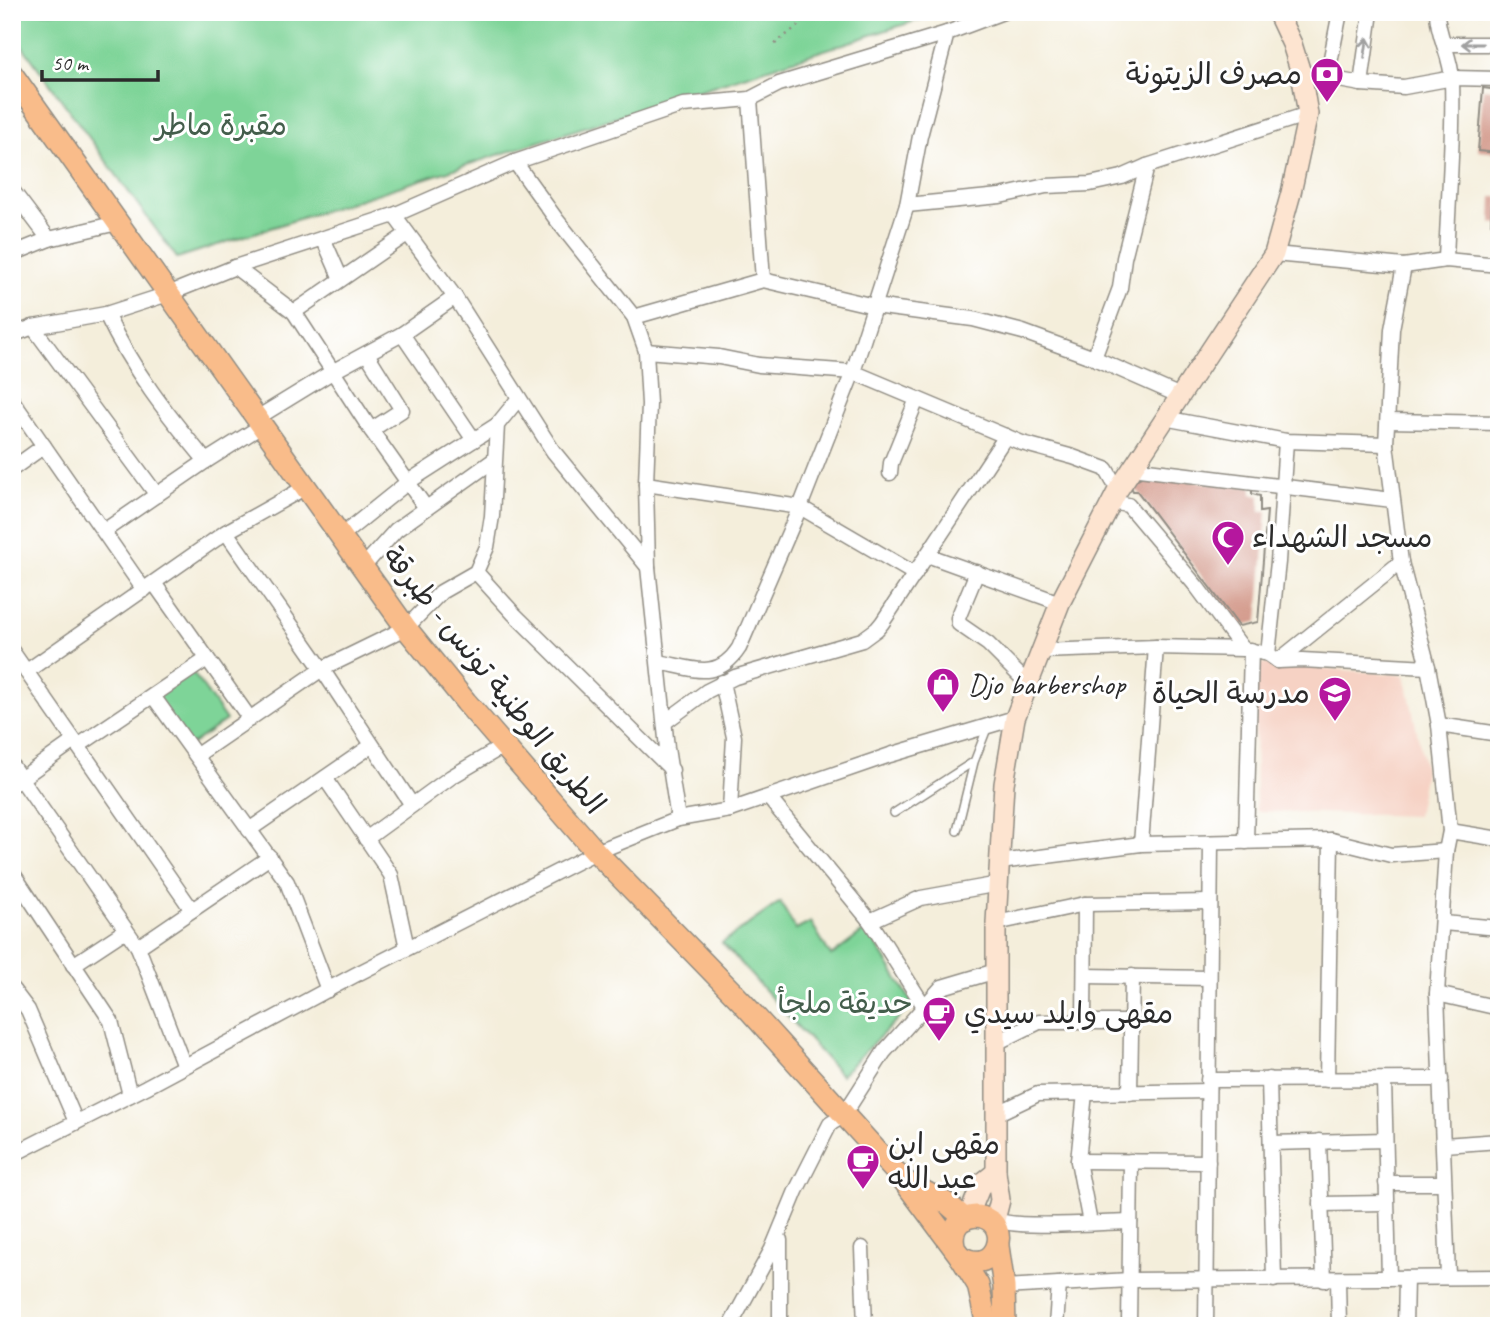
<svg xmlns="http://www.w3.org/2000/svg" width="1511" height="1338" viewBox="0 0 1511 1338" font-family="Caveat,'Playpen Sans Arabic',sans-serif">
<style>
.built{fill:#f6d2c4}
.green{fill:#7ed498;stroke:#548062;stroke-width:2}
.building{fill:#d29687}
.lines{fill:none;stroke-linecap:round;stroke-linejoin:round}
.lane-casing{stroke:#908c83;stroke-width:10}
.street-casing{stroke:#908c83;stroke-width:17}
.secondary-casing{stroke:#908c83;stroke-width:22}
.primary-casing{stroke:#908c83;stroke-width:24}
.path{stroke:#908c83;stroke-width:2.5;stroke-dasharray:2 5;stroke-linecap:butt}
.lane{stroke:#fff;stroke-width:7}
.street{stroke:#fff;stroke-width:14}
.secondary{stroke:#fde4d0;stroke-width:19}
.primary{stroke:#f9bc8a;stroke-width:21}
.oneway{stroke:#a0a0a0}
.labels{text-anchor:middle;stroke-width:6;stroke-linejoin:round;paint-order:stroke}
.poi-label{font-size:30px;fill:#2b2b2b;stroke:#fff;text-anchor:start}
.park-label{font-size:30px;fill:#445e4c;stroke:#fff}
.street-label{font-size:30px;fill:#2b2b2b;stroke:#fff}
</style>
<rect width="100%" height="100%" fill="#fff"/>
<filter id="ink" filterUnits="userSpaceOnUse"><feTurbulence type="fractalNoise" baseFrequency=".0143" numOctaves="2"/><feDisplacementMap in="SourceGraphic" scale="14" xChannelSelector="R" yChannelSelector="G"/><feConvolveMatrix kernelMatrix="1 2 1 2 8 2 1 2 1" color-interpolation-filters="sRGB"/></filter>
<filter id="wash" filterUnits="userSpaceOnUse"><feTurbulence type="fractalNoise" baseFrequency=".00686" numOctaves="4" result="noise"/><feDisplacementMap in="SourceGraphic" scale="28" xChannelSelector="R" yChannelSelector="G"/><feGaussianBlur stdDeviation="1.57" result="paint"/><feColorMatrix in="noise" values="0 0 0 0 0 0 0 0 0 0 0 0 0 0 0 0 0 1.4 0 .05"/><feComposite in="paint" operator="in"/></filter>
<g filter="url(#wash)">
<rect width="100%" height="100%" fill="#f4eedb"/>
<!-- built -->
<polygon class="built" points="1255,663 1405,675 1425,770 1417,816 1256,811"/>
<!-- green -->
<g class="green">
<polygon points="12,12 943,12 177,258 12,32"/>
<polygon points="192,671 226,720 186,748 152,699"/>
<polygon points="780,902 796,930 811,922 831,956 867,929 913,1004 841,1075 722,943"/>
</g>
<g id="blocks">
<!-- building -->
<g class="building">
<polygon points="1483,88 1499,90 1499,153 1478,151"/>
<polygon points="1492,197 1499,197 1499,224 1491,223"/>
<polygon points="1143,476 1252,487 1252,494 1260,496 1260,512 1267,511 1258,622 1239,626 1137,491 1133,491 1129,483"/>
</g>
</g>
</g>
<g filter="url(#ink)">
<use href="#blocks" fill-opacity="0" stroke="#908c83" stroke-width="2"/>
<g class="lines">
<defs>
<g id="lane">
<polyline points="894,813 973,762"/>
<polyline points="957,831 974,762 988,726"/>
</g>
<g id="street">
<path d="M1437,12C1437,36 1452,57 1452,81C1454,140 1448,201 1446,260"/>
<polyline points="1444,44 1499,44"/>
<polyline points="1301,73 1361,84 1404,87 1453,78 1499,79"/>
<polyline points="1327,78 1340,12"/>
<polyline points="1361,84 1371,12"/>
<polyline points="750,99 763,280"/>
<polyline points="515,162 556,219 634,317 646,351 649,404 646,484 648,567 667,748 678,819"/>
<polyline points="12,190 49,239"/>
<polyline points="907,205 1000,196 1046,186 1090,184 1122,177 1147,166 1308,114"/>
<polyline points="394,215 455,297 553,451 648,567"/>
<polyline points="323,238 341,279"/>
<polyline points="12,254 49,239 117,223"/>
<polyline points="1274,254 1404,266 1446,260 1499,265"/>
<polyline points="1404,266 1392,329 1386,444 1401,562 1428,667 1439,725 1450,831 1446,851 1437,994 1448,1276"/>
<polyline points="235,267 294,312 371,430 426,508"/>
<polyline points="294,312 407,234"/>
<path d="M106,314C133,371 166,413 206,461"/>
<polyline points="634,317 763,280 874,306 973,319 1023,332 1094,358 1178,395"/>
<polyline points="33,327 157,495"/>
<polyline points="402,334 474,440"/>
<polyline points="12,335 33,327 106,314 168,294 235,267 394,215 515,162 683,105 750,99 779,84 947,33 1003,12"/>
<polyline points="646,351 719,357 759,365 853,372 1022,443 1073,457 1106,469 1118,490"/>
<polyline points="367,354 402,410 371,430"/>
<polyline points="1094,358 1120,288 1124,258 1147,166"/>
<polyline points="12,400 144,590"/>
<polyline points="257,418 332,372 402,334 455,297"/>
<polyline points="1164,418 1286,441 1386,444"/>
<polyline points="1388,421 1499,423"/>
<polyline points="1131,468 1392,500"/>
<polyline points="12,469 44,446"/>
<polyline points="890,473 891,463 917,399"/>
<polyline points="646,484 800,507 915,574"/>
<polyline points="1111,502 1128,505 1197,587 1243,649"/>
<polyline points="104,531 206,461 263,425"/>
<polyline points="226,532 322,669 412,805"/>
<polyline points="341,536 408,482 497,425"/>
<polyline points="927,555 1060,603"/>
<polyline points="363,567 396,530 494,460"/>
<polyline points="476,572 514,614 672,770"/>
<polyline points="977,572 958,618 959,624 988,644 1027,683"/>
<polyline points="154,583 250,719"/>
<polyline points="12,651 192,910"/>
<polyline points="1041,651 1156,647 1243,649 1268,654 1278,661 1302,660 1428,667"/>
<polyline points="1268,654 1278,562 1286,441"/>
<polyline points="1278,661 1401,562"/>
<path d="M659,662C692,668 717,682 739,648L800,507L853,372L907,205L920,136L947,33"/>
<polyline points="27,671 226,532 306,487"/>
<polyline points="722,682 734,737 730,810"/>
<polyline points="153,696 287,882 328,990"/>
<polyline points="665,722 707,691 735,677 862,640 877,629 882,623 1006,436"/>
<polyline points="1439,725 1499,734"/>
<polyline points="78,746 207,659"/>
<polyline points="197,755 322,669 406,628 441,592 476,572 487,547 492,516 497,425 519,398"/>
<polyline points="12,766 138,947 184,1066"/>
<polyline points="325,778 391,875 407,948"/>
<polyline points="12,785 74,741"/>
<polyline points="769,798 870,921 924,1006"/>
<polyline points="249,830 371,746"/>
<polyline points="1450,831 1499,839"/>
<polyline points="366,839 451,777 505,745"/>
<polyline points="1246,842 1251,650"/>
<polyline points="1141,844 1156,647"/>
<polyline points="1000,862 1141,844 1331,840 1391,855 1446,851"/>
<polyline points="12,872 111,1021 130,1095"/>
<polyline points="870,921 921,898 999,884"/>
<polyline points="996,923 1085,904 1210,902"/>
<polyline points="1443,923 1499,928"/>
<polyline points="138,947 270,857"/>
<polyline points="73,965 126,930"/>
<polyline points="1085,976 1209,978"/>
<polyline points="12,989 28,1010 76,1122"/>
<polyline points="1437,994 1499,1008"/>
<polyline points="1084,1021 1085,904"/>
<polyline points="996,1043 1039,1022 1132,1022"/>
<polyline points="1269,1079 1274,1280"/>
<polyline points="1208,1080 1441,1079"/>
<polyline points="1327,1080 1331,840"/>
<polyline points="1384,1081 1389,1278"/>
<polyline points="1085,1093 1078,1161 1090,1223"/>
<polyline points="1130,1093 1132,976"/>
<polyline points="996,1114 1038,1094 1208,1091"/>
<polyline points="1319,1141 1324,1280"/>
<polyline points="1271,1143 1385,1140"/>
<polyline points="1444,1145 1499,1141"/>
<polyline points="12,1155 146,1087 355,975 596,852 678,819 730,810 890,755 1015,718"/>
<polyline points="1078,1161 1208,1162"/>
<polyline points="1386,1183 1443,1183"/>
<polyline points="1321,1204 1386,1203"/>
<path d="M996,1219C1012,1230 1105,1222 1130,1222"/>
<polyline points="862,1248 865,1326"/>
<polyline points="1338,1280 1339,1326"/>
<polyline points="1004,1287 1130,1280 1499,1277"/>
<polyline points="730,1326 772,1249 796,1191 830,1124 843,1116 884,1052 942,987 996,971"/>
<polyline points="780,1326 780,1240"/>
<polyline points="1056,1326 1059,1284"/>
<polyline points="1129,1326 1131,1161"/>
<polyline points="1206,1326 1211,843"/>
<polyline points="1405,1326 1406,1278"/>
</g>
<g id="secondary">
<polyline points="968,1217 982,1183 996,1172"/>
<polyline points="994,1224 1000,1200 996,1172 996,923 1004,784 1015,718 1060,603 1118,490 1274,254 1291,193 1308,114 1301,73 1292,44 1277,12"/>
</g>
<g id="primary">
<path d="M12,74L406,628L466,702L596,852L742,1002L904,1181L960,1256C997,1278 1013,1225 982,1217C975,1215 967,1217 961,1221C953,1228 952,1237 954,1246"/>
<polyline points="906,1182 948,1204 965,1219"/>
<polyline points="998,1246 1004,1287 1005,1326"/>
<polyline points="960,1256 978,1285 987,1326"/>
</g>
</defs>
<!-- lane casing -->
<use href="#lane" class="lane-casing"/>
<!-- street casing -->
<use href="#street" class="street-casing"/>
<!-- secondary casing -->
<use href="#secondary" class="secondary-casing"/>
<!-- primary casing -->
<use href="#primary" class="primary-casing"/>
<!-- path -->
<polyline class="path" points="775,44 815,12"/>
<!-- lane -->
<use href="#lane" class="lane"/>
<!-- street -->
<use href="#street" class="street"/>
<!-- secondary -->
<use href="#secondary" class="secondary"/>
<!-- primary -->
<use href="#primary" class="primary"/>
</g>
<!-- one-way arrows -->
<defs><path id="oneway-shaft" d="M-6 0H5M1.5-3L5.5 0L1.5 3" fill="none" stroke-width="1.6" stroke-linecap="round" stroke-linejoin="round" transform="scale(1.75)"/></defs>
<g class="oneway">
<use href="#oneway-shaft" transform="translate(1472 44) rotate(180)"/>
<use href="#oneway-shaft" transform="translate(1366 48) rotate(-82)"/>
</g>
</g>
<!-- icons -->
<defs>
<symbol id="bank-pin" viewBox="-11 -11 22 30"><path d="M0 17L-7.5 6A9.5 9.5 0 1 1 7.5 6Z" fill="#b5179e" stroke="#fff"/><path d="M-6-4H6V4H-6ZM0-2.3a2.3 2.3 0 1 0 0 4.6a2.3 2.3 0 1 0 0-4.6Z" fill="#fff"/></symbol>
<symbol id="mosque-pin" viewBox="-11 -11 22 30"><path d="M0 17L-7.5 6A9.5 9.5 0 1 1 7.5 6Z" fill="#b5179e" stroke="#fff"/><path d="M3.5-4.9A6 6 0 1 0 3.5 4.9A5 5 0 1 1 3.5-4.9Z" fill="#fff"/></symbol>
<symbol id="shop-pin" viewBox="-11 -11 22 30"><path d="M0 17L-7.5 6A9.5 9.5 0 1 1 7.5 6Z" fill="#b5179e" stroke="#fff"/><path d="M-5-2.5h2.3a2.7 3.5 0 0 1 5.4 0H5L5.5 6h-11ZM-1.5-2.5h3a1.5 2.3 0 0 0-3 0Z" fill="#fff"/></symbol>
<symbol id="school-pin" viewBox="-11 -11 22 30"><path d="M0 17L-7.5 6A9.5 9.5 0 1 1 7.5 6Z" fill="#b5179e" stroke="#fff"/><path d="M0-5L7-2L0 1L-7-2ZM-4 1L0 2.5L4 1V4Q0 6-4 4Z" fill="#fff"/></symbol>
<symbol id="cafe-pin" viewBox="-11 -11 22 30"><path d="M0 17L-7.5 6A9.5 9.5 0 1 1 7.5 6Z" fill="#b5179e" stroke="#fff"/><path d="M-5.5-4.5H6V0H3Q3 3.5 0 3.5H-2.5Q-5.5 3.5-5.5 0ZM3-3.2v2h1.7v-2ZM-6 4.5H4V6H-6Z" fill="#fff"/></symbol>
</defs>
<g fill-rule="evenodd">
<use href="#bank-pin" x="1308" y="55" width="38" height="52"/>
<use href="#mosque-pin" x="1209" y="518" width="38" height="52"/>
<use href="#shop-pin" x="924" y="665" width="38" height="52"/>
<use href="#school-pin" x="1316" y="674" width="38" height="52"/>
<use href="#cafe-pin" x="920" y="994" width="38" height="52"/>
<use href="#cafe-pin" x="844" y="1142" width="38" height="52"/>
</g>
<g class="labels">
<!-- poi labels -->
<g class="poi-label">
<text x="1302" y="84" text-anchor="end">مصرف الزيتونة</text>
<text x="1252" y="547">مسجد الشهداء</text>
<text x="968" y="694">Djo barbershop</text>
<text x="1310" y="703" text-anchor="end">مدرسة الحياة</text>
<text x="964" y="1023">مقهى وايلد سيدي</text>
<text x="888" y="1154">مقهى ابن<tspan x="888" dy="34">عبد الله</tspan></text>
</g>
<!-- park labels -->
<g class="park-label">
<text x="221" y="135">مقبرة ماطر</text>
<text x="845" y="1013">حديقة ملجأ</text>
</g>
<!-- street labels -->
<g class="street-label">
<text transform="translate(494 680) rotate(51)" y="10">الطريق الوطنية تونس - طبرقة</text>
</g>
</g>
<!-- margin -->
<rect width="1511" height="1338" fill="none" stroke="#fff" stroke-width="42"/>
<!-- scale -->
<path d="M42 70v10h116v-10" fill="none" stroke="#2b2b2b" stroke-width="3.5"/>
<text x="52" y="70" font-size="21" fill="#2b2b2b" stroke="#ffffff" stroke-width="5" paint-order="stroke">50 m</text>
</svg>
